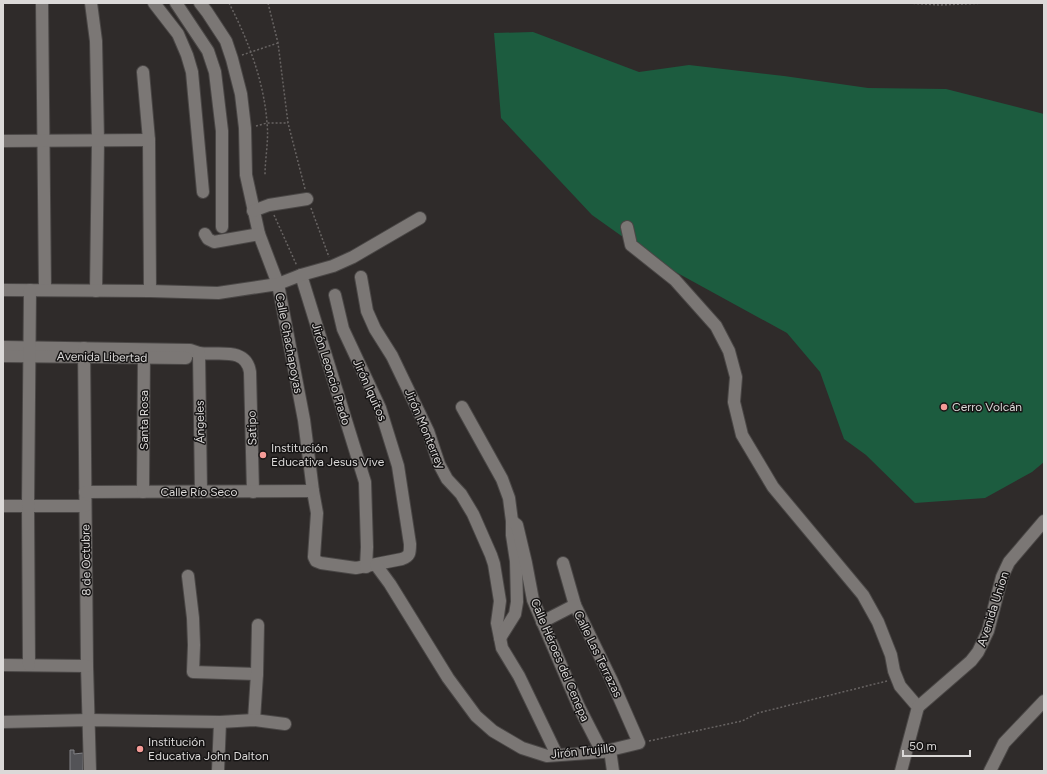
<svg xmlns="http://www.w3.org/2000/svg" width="1047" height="774" viewBox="0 0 1047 774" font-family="Figtree,sans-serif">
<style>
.green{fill:#1c5c3f}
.shadow{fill:#0007}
.building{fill:#535357;stroke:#828286}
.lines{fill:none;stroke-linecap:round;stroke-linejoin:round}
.minor-casing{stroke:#4a4746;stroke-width:14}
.path{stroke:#686463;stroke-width:1.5;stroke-dasharray:2 2;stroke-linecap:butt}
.minor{stroke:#7b7775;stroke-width:12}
.poi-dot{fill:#f59b97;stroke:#161414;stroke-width:1.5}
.labels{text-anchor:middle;stroke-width:3;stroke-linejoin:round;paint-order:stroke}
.street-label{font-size:12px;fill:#dbd9d8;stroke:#161414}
.poi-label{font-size:12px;fill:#dbd9d8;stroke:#161414;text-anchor:start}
</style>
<rect width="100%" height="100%" fill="#2f2b2a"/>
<!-- green -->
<polygon class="green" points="533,32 639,72 689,65 784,76 868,88 946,89 1044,114 1044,462 1032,472 985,498 915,503 866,455 844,439 820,372 787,333 661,264 592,215 501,118 494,33"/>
<!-- shadow -->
<polygon class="shadow" points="73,751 75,755 83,754 85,758 85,771 71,771"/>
<!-- building -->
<polygon class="building" points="70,750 74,750 74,754 83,753 83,771 70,771"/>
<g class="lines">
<defs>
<g id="minor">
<polyline points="42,3 45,290"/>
<polyline points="91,3 96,41 98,141 96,291"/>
<polyline points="154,3 178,34 187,55 192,72 203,192"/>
<polyline points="176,3 208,51 215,72 222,131 222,227"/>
<path d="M200,3L207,12L226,41L232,59L241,94L245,128L246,175L259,234L278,284L304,420L313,491L317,513L314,557L316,561L321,563L356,568L402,559C410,556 410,553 410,544L398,466L380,408L343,329L335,295"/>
<polyline points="143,72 149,140 150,291"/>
<polyline points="3,141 149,140"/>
<polyline points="253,211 269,205 307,199"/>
<polyline points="627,227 631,245 675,280 716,326 729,351 736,377 734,402 742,435 773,487 863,595 878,622 891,655 894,671 900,686 918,707 901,771"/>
<polyline points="205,234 208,239 214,242 259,234"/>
<polyline points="301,275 365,482 367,547 366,567"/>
<polyline points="361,277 367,311 375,329 392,356 428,431 439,464 447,479 461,494 473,514 491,555 494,564 500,601 497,623 502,648 519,676 557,755"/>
<polyline points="3,290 150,291 218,293 278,284 301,275 333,266 353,257 420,218"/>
<path d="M3,347L190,350C193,351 196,352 199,353C217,356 246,346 250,372L253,492"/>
<polyline points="84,348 87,666 90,771"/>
<polyline points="199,353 201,492"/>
<polyline points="3,356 186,358"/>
<polyline points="462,407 502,479 509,498 512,521 512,535 516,561 517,602 515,614 500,638"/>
<polyline points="85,492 313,491"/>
<polyline points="143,492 144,351"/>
<polyline points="3,506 85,506"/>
<polyline points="512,521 517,525 526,563 533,600 579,707 602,752"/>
<polyline points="376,565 390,584 448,678 476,716 493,731 522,748 547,756 602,752 639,743 611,679 575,605 563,563"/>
<polyline points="188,576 193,618 194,645 193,672 257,674"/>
<polyline points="542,622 575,605"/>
<polyline points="3,665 87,666"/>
<polyline points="29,665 28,506 30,290"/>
<polyline points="918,707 971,661 978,652 988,631 1002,577 1009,562 1044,521"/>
<polyline points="254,720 257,674 258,625"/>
<polyline points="3,722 89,720 220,722 254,720 285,724"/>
<polyline points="610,750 613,771"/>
<polyline points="218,771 220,722"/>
<polyline points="990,771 1004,743 1044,701"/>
</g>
</defs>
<!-- minor casing -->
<use href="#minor" class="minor-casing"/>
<!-- path -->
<g class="path">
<path d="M229,3C248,40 264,81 267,123C269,140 265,158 265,175"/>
<polyline points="268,3 278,43 288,123 305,189"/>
<polyline points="909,3 939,5 986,3"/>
<polyline points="242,55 278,43"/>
<polyline points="256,126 267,123 288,123"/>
<polyline points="311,208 329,257"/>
<polyline points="274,215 297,266"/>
<polyline points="649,741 742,721 758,713 887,681"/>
</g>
<!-- minor -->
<use href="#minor" class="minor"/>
</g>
<!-- markers -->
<g class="poi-dot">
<circle cx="944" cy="407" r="4"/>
<circle cx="263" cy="455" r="4"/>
<circle cx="140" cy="749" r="4"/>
</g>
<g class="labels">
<!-- street labels -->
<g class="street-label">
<text transform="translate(289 343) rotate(79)" y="4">Calle Chachapoyas</text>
<text transform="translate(102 357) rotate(1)" y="4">Avenida Libertad</text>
<text transform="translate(331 374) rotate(73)" y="4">Jirón Leoncio Prado</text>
<text transform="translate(370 390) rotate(66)" y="4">Jirón Iquitos</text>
<text transform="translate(144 420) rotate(-90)" y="4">Santa Rosa</text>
<text transform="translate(200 422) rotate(-91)" y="4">Ángeles</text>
<text transform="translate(252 428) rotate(-92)" y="4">Satipo</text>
<text transform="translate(425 429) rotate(67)" y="4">Jirón Monterrey</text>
<text x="199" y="496">Calle Río Seco</text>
<text transform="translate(86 560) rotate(-91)" y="4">8 de Octubre</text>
<text transform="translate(993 609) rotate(-72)" y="4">Avenida Union</text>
<text transform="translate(598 654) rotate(64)" y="4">Calle Las Terrazas</text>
<text transform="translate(560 660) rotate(67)" y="4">Calle Héroes del Cenepa</text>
<text transform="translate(583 751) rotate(-6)" y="4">Jirón Trujillo</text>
</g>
<!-- poi labels -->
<g class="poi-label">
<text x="952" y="411">Cerro Volcán</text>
<text x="271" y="452">Institución<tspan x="271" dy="14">Educativa Jesus Vive</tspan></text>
<text x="148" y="746">Institución<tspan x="148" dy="14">Educativa John Dalton</tspan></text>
</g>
</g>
<!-- border -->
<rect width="1047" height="774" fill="none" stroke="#dbd9d8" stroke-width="8"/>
<!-- scale -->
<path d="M903 750v6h67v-6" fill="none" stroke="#dbd9d8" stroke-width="2"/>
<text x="909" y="750" font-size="12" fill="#dbd9d8" stroke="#161414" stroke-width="3" paint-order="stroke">50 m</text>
</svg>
